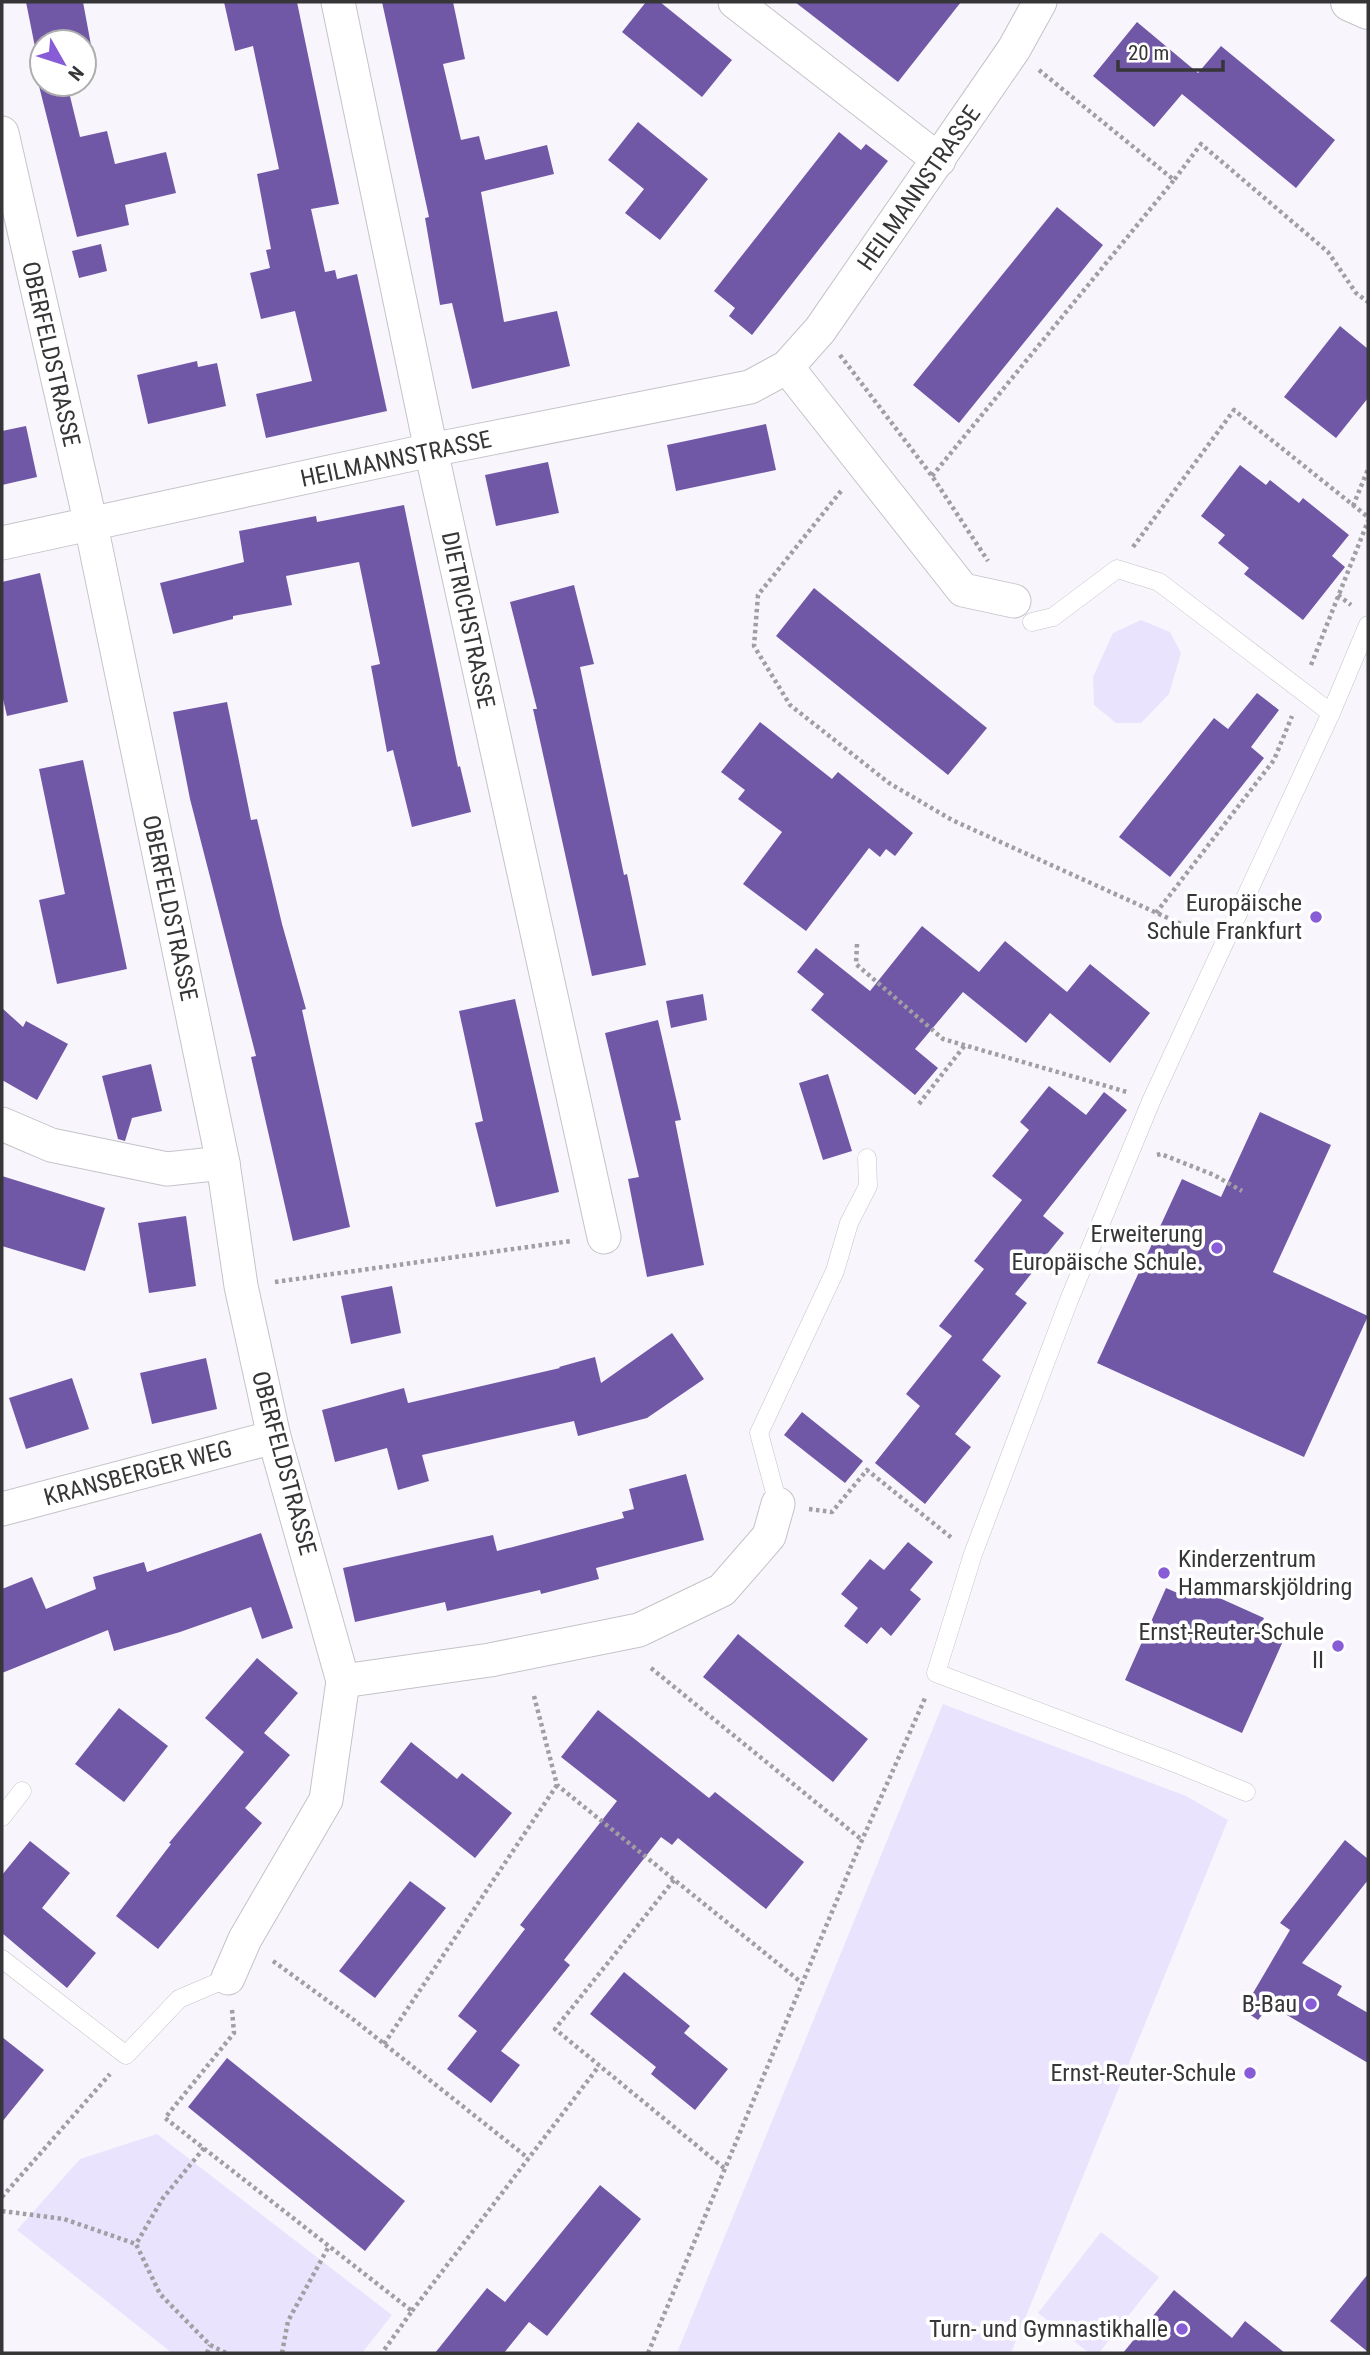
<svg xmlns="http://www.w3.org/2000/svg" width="1370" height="2355" viewBox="0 0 1370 2355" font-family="'Roboto Condensed',sans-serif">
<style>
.green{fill:#eae3fe}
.building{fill:#7158a7}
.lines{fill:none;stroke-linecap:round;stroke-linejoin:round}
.service-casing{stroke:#c4c3c8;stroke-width:19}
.minor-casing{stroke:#c4c3c8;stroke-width:35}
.secondary-casing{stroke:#c4c3c8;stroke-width:40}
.path{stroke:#a19fa3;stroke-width:4.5;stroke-dasharray:3.5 3.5;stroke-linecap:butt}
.service{stroke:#fff;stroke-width:18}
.minor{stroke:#fff;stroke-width:33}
.secondary{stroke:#fff;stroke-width:38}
.poi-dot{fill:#875cd6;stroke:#fff;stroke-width:2.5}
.labels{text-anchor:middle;stroke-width:7;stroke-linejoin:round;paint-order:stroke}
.street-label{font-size:24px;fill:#363537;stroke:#fff}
.poi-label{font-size:24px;fill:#363537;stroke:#fff;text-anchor:end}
</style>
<rect width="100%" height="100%" fill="#f8f6fc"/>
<!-- green -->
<g class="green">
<polygon points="1141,620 1170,632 1181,653 1169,694 1141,723 1116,723 1094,705 1093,677 1113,633"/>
<polygon points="943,1704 1186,1796 1228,1820 1011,2353 677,2353"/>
<polygon points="157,2134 392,2315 362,2353 172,2353 17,2230 80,2159"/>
<polygon points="1101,2232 1159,2277 1099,2353 1089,2353 1038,2313"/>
</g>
<!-- building -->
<g class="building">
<polygon points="26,2 83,2 94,61 84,63 84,42 42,42 42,72 40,72"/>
<polygon points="224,2 297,2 339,204 311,209 325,272 335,270 337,279 357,274 387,411 266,438 256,394 312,381 295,311 261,319 250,273 270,268 266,250 271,249 257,174 279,169 253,46 235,51"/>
<polygon points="382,2 453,2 465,59 443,64 461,140 479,136 485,160 547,145 554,174 481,192 504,322 557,311 570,366 472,389 452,303 440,305 425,218 429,217"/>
<polygon points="646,2 660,2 732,60 702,97 622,32"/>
<polygon points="795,2 961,2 898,82"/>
<polygon points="1137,22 1198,73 1221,46 1335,140 1296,188 1182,94 1154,127 1093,76"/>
<polygon points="47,84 67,84 80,137 107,131 115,164 166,152 176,193 125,205 129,225 77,237 39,86"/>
<polygon points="638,122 708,179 660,240 625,213 644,189 608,160"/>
<polygon points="839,132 861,150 866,144 888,161 752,335 729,316 735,308 714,291"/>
<polygon points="1057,207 1103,245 959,423 913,385"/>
<polygon points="101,244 107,271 79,278 72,251"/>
<polygon points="1340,326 1368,349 1368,398 1336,438 1284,397"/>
<polygon points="197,361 198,367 217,363 226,406 148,424 137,375"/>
<polygon points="766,424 776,470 676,491 667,445"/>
<polygon points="26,426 37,477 2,485 2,431"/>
<polygon points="548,462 559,513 496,526 485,475"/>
<polygon points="1240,465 1266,485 1270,480 1299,503 1303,498 1349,535 1332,556 1345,567 1303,620 1244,574 1249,568 1218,543 1225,535 1201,516"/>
<polygon points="404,505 458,767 460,766 471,812 412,827 393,750 387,752 371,666 380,664 359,562 286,576 292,605 233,616 233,619 173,634 160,583 244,562 239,531 316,516 317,522"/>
<polygon points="40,573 68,702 7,716 2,695 2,582"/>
<polygon points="574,585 594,664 580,667 624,875 627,874 646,965 592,976 533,709 537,709 510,602"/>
<polygon points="814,588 987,728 948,775 776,636"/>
<polygon points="1257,693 1279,710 1251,747 1264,758 1170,877 1119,837 1214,718 1228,729"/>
<polygon points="227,702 251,820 257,819 282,924 306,1009 302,1010 350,1227 293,1241 251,1057 256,1056 190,799 173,712"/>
<polygon points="760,722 832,779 838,772 913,833 895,856 886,849 880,857 869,848 806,931 743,884 782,832 738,799 745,790 721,772"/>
<polygon points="83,760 127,969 57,984 39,900 65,894 39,769"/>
<polygon points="922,926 979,972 1005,941 1067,992 1090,964 1150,1013 1110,1063 1050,1013 1026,1043 963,992 915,1049 938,1068 915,1095 811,1010 824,994 797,972 816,948 870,991"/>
<polygon points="703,994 707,1020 671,1028 666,1001"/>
<polygon points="515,999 559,1192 496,1207 475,1123 483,1121 459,1011"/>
<polygon points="2,1008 23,1027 26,1021 68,1044 37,1100 2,1080"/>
<polygon points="658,1020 681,1120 675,1121 704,1265 647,1277 628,1179 639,1177 605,1033"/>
<polygon points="151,1064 162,1111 132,1118 125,1141 118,1139 102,1076"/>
<polygon points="828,1074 852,1151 823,1160 799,1083"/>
<polygon points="1049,1086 1086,1115 1104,1092 1127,1110 1043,1216 1064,1233 1015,1294 1027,1303 982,1360 1001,1376 955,1434 971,1447 925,1504 875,1463 920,1406 906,1394 952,1336 939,1326 984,1269 974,1261 1022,1200 992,1176 1029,1130 1020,1122"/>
<polygon points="1260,1112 1331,1145 1273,1272 1368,1316 1304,1457 1097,1363 1182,1179 1221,1197"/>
<polygon points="2,1176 105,1208 85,1271 2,1246"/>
<polygon points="186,1216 196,1286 149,1293 138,1223"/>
<polygon points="392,1286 401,1333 351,1344 341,1296"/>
<polygon points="672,1333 704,1379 647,1418 578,1436 574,1421 422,1455 429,1481 398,1490 387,1448 335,1462 322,1410 404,1388 408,1403 560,1368 559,1367 595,1357 601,1383"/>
<polygon points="206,1358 217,1409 152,1424 140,1373"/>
<polygon points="72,1378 89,1429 26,1449 9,1398"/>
<polygon points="802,1412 863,1461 845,1483 784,1435"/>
<polygon points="686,1474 704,1540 596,1568 599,1579 541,1594 540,1590 447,1611 445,1602 355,1622 343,1568 493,1535 497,1551 624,1518 622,1512 634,1509 629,1489"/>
<polygon points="261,1533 293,1628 262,1639 251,1607 180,1632 114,1651 108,1630 2,1673 2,1589 32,1577 46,1609 96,1589 93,1577 144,1562 147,1572"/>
<polygon points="908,1542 933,1562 910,1590 921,1599 891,1636 881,1627 867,1644 844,1626 858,1608 841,1594 870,1559 884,1570"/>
<polygon points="1195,1587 1264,1618 1259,1630 1283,1641 1242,1733 1125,1680 1166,1588 1189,1598"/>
<polygon points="738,1634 868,1739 833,1782 703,1677"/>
<polygon points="257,1658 298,1693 264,1733 290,1755 245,1808 262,1823 158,1949 116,1916 171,1844 169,1843 244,1752 205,1718"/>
<polygon points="119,1708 168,1746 124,1802 75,1764"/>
<polygon points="598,1710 709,1798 715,1792 804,1862 766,1909 678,1838 672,1845 661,1837 564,1960 570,1965 501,2051 520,2065 491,2103 447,2069 477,2031 458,2016 525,1929 520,1925 617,1801 561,1757"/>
<polygon points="411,1742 457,1779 462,1773 512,1813 475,1858 380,1782"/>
<polygon points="1345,1840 1368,1859 1368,1880 1302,1963 1342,1986 1337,1995 1368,2013 1368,2063 1270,2005 1258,2020 1243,2010 1290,1930 1280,1923"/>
<polygon points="30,1841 70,1873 42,1908 96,1953 67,1988 2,1933 2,1875"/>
<polygon points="410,1881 446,1908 375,1998 339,1971"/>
<polygon points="624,1972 690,2026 684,2033 728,2069 695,2110 651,2074 656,2067 590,2014"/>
<polygon points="2,2037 44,2070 2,2122"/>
<polygon points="227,2058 405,2201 365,2251 188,2107"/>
<polygon points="600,2185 641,2219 547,2336 529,2322 504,2353 435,2353 487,2288 505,2302"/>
<polygon points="1368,2274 1368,2352 1330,2321"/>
<polygon points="1174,2290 1232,2338 1245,2321 1285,2353 1123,2353"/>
</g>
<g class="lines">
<defs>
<g id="service">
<polyline points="1032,622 1053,617 1117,569 1159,582 1331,713"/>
<polyline points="778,1504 759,1433 835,1271 849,1223 868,1186 867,1158"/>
<polyline points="1246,1792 1175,1763 936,1673 973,1554 1069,1300 1152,1099 1331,713 1368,625"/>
<polyline points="2,1817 22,1791"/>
<polyline points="2,1959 126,2055 179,1999 228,1978"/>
</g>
<g id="minor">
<polyline points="338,2 431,450 604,1237"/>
<polyline points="735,2 939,160"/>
<polyline points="2,133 91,525 223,1163 241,1286 274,1437 343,1681 326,1800 245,1939 228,1978"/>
<polyline points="787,367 963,590 1014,601"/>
<polyline points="2,543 431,450 750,387 787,367 820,330 1014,49 1040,2"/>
<polyline points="2,1124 51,1145 167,1169 223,1163"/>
<polyline points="2,1509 274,1437"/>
<polyline points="343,1681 490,1660 639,1630 722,1590 769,1536 778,1504"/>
</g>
<polyline id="secondary" points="1350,2 1368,10"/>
</defs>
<!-- service casing -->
<use href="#service" class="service-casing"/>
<!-- minor casing -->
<use href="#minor" class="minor-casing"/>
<!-- secondary casing -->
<use href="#secondary" class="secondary-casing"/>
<!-- path -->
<g class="path">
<polyline points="1039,70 1174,180 1201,144 1328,252 1356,293 1368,302"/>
<polyline points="840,355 932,476 988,561"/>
<polyline points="932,476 1174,180"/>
<polyline points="841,491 758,595 754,646 790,705 889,783 952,820 1201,933"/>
<polyline points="1353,506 1368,469"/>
<polyline points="1133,547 1234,410 1368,517"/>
<polyline points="1338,595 1351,605"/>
<polyline points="1311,665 1368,521"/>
<polyline points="1156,913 1274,760 1292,716"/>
<polyline points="857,944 856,964 943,1039 1127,1092"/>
<polyline points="919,1104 965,1045"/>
<polyline points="1157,1155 1161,1154 1214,1175 1242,1191"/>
<polyline points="275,1282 571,1241"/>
<polyline points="809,1509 832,1512 867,1470 953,1539"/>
<polyline points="651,1668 862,1840"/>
<polyline points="534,1696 557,1785 802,1983"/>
<polyline points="674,1880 555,2029 724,2168"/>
<polyline points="273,1961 354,2020 528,2158"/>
<polyline points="232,2010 234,2033 165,2118 412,2311 382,2353"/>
<polyline points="384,2044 557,1785"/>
<polyline points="204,2148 163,2198 136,2244 160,2294 210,2345 226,2353"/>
<polyline points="2,2197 110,2074"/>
<polyline points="2,2211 64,2219 136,2244"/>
<polyline points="412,2311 599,2066"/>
<polyline points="207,2353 210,2345"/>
<polyline points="282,2353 288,2321 329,2246"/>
<polyline points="648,2353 862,1840 926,1696"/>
</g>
<!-- service -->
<use href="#service" class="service"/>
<!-- minor -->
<use href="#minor" class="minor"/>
<!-- secondary -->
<use href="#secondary" class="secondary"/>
</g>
<!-- markers -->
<g class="poi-dot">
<circle cx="1316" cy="917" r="7"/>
<circle cx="1217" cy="1248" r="7"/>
<circle cx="1164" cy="1573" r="7"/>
<circle cx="1338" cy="1646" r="7"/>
<circle cx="1311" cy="2004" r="7"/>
<circle cx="1250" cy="2073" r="7"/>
<circle cx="1182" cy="2329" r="7"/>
</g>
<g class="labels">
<!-- street labels -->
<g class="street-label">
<text transform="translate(919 188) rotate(-55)" y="8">HEILMANNSTRASSE</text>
<text transform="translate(51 354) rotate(77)" y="8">OBERFELDSTRASSE</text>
<text transform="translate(396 459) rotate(-12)" y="8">HEILMANNSTRASSE</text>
<text transform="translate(468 620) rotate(78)" y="8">DIETRICHSTRASSE</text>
<text transform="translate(170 908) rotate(78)" y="8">OBERFELDSTRASSE</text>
<text transform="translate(284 1463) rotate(75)" y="8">OBERFELDSTRASSE</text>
<text transform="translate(138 1473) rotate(-15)" y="8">KRANSBERGER WEG</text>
</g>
<!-- poi labels -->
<g class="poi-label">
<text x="1302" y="911">Europäische<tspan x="1302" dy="28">Schule Frankfurt</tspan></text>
<text x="1203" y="1242">Erweiterung<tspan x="1203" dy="28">Europäische Schule.</tspan></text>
<text x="1178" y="1567" text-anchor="start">Kinderzentrum<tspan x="1178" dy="28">Hammarskjöldring</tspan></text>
<text x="1324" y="1640">Ernst-Reuter-Schule<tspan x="1324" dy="28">II</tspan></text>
<text x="1297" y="2012">B-Bau</text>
<text x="1236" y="2081">Ernst-Reuter-Schule</text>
<text x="1168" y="2337">Turn- und Gymnastikhalle</text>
</g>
</g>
<!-- border -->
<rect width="1370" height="2355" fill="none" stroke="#363537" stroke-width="7"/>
<!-- north arrow -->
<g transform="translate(63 63) rotate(129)"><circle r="33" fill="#ffffff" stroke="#afaeaf" stroke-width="2"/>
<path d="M0-5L12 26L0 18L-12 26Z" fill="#875cd6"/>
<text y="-10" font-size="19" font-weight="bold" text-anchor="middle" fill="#363537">N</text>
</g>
<!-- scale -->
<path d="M1118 60v10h105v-10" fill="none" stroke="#363537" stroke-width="3.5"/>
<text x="1128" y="60" font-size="21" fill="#363537" stroke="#ffffff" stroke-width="5" paint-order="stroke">20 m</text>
</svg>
